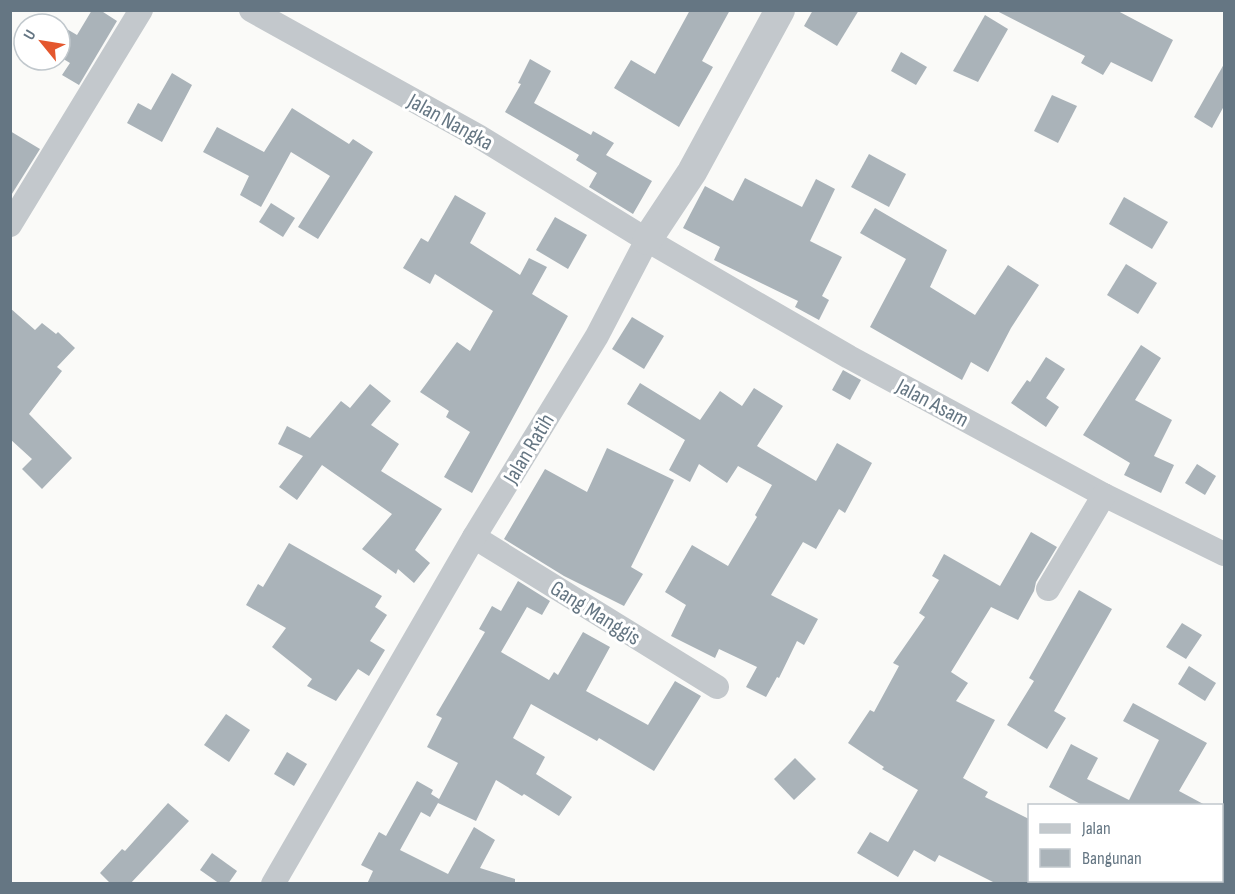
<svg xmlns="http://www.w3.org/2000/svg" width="1235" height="894" viewBox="0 0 1235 894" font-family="'Sofia Sans Condensed',sans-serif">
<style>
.building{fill:#aab3b9}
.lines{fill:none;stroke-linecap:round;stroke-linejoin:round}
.minor{stroke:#c3c8cc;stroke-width:24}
.tertiary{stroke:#c3c8cc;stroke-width:30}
.labels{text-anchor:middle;stroke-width:6;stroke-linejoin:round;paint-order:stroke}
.street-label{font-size:22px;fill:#657683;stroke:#fff}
</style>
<rect width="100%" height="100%" fill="#fafaf8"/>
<!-- building -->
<g class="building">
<polygon points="92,10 100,10 117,21 79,85 62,75 70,63 60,57 60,25 77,35"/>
<polygon points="690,10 730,10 702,61 713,67 679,127 614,88 631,60 655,74"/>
<polygon points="813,10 859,10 837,46 804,26"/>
<polygon points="995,10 1116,10 1173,40 1152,82 1111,62 1103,75 1081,63 1085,56"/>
<polygon points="985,15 1008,29 978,82 953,71"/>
<polygon points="901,52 927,67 916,85 891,71"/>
<polygon points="530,59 551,71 534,103 591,135 593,131 614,143 606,155 652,181 633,214 589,187 597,173 576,160 579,155 505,112 521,84 518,83"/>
<polygon points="1224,64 1224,106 1212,128 1194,117"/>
<polygon points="172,73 192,85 162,142 127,123 138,103 151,110"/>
<polygon points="1052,95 1077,106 1058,143 1034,131"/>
<polygon points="292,108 349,144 353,139 373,152 318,239 298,227 330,176 291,152 261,207 240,195 249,176 203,152 217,127 264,152"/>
<polygon points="10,131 40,149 10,197"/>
<polygon points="869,154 906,174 889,207 851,187"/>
<polygon points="745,178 802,207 816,179 835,189 810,241 842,257 822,296 829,300 819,320 795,307 798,301 714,260 720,247 683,228 705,186 733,201"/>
<polygon points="455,195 486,213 470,243 520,275 529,258 547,267 532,294 568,316 472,493 444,477 470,432 446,417 449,411 420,392 457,342 470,351 493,311 435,274 430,284 403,268 421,238 428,242"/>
<polygon points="1124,197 1168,222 1152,249 1109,224"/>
<polygon points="271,203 295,218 283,237 259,222"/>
<polygon points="875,208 947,250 930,287 975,315 1008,265 1039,285 1011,328 988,372 971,362 962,380 870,327 906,259 860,233"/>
<polygon points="555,217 587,235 568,269 536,250"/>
<polygon points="1126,264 1157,283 1138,314 1107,295"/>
<polygon points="10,308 35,330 42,323 56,334 58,332 75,348 57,367 62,371 29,414 72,458 42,489 22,469 32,459 10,439"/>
<polygon points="632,317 664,336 644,369 612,349"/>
<polygon points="1141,345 1161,358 1135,400 1172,420 1154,456 1174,465 1161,493 1124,475 1130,463 1083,435"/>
<polygon points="1046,357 1065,369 1046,398 1059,407 1046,427 1011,403 1027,380 1030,382"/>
<polygon points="843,370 861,380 850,400 832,390"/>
<polygon points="640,383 700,420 720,391 742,406 754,388 783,406 757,446 816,481 837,443 872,463 845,513 839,509 816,549 803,542 771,595 818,619 804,645 797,641 779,678 777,677 766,697 746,687 757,667 719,649 715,658 671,636 686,605 665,592 692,545 728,566 757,517 755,515 772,485 738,466 727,483 699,464 690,482 669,470 685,440 627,404"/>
<polygon points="370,384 391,401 371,425 399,444 381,471 442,509 415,550 430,563 414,583 398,569 396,574 362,549 392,514 322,465 297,500 279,487 303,456 278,444 287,426 310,438 341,401 350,408"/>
<polygon points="607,448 674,480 631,567 643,574 624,606 564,576 504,539 545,469 587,492"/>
<polygon points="1197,464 1216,476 1205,495 1185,483"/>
<polygon points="1031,532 1057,547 1036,582 1034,591 1018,620 991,607 951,672 968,683 956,701 995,720 963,778 988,792 985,797 1029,819 1029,884 997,884 939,855 935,862 914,850 898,877 857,853 870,832 888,842 918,790 882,769 884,767 848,743 870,710 874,712 899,666 893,663 925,617 919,613 939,580 932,576 944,554 1000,586"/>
<polygon points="289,543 382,596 375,607 387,615 370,641 385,650 369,676 358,669 336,701 307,686 312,679 272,647 286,628 246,605 258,584 263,587"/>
<polygon points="518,581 550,601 542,615 527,607 501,652 549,680 554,672 558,675 583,632 610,647 586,691 648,725 675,681 701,696 654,771 599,738 597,741 531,704 513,738 545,757 536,774 572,797 559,816 524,794 522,796 496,780 476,821 438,803 430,817 421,812 400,850 448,874 474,827 495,840 480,868 515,879 515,884 367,884 373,871 361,865 379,832 386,836 417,781 433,790 431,794 439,799 458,763 427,747 442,718 436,715 485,632 479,629 492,606 501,611"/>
<polygon points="1079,590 1112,609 1054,711 1066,718 1047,749 1007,725 1034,681 1029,678"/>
<polygon points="1182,623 1202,635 1186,659 1166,647"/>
<polygon points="1189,666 1216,683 1205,701 1178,684"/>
<polygon points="1133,703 1207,743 1179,791 1207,806 1084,806 1049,787 1071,744 1098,758 1087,779 1129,800 1159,740 1123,721"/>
<polygon points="226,714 250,730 229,762 204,745"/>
<polygon points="287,752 307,764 294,786 274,774"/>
<polygon points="795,758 816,779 794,800 774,779"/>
<polygon points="168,803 189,821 130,884 111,884 100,873 122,849 125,851"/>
<polygon points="212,853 237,871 228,884 220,884 200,870"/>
</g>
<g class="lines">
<!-- minor -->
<g class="minor">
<polyline points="251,10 478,136 647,240 849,357 1104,495 1224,554"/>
<polyline points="10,225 141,10"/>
<polyline points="474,537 717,687"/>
<polyline points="1048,589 1104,495"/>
<polyline points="1222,877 1224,871"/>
<polyline points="273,884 474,537 597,336 647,240"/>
</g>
<!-- tertiary -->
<polyline class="tertiary" points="647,240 692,172 780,10"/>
</g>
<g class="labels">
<!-- street labels -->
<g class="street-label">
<text transform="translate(451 121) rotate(29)" y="8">Jalan Nangka</text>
<text transform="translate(933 402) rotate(28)" y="8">Jalan Asam</text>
<text transform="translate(528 448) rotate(-59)" y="8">Jalan Ratih</text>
<text transform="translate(596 612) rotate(32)" y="8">Gang Manggis</text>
</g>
</g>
<!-- border -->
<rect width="1235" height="894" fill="none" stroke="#657683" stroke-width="24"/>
<!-- legend -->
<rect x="1028" y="804" width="195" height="78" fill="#ffffff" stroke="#c1c8cd" stroke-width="1.5"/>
<rect x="1040" y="824" width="30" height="9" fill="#c3c8cc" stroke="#c1c8cd" stroke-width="1.5"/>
<text x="1082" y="834" font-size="18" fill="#657683">Jalan</text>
<rect x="1040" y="849" width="30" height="18" fill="#aab3b9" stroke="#c1c8cd" stroke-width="1.5"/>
<text x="1082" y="864" font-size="18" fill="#657683">Bangunan</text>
<!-- north arrow -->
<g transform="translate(42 42) rotate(300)"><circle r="28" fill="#ffffff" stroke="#c1c8cd" stroke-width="1.5"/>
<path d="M0-4.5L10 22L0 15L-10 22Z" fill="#e4572e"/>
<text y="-9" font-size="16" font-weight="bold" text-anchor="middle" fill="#657683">U</text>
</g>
</svg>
